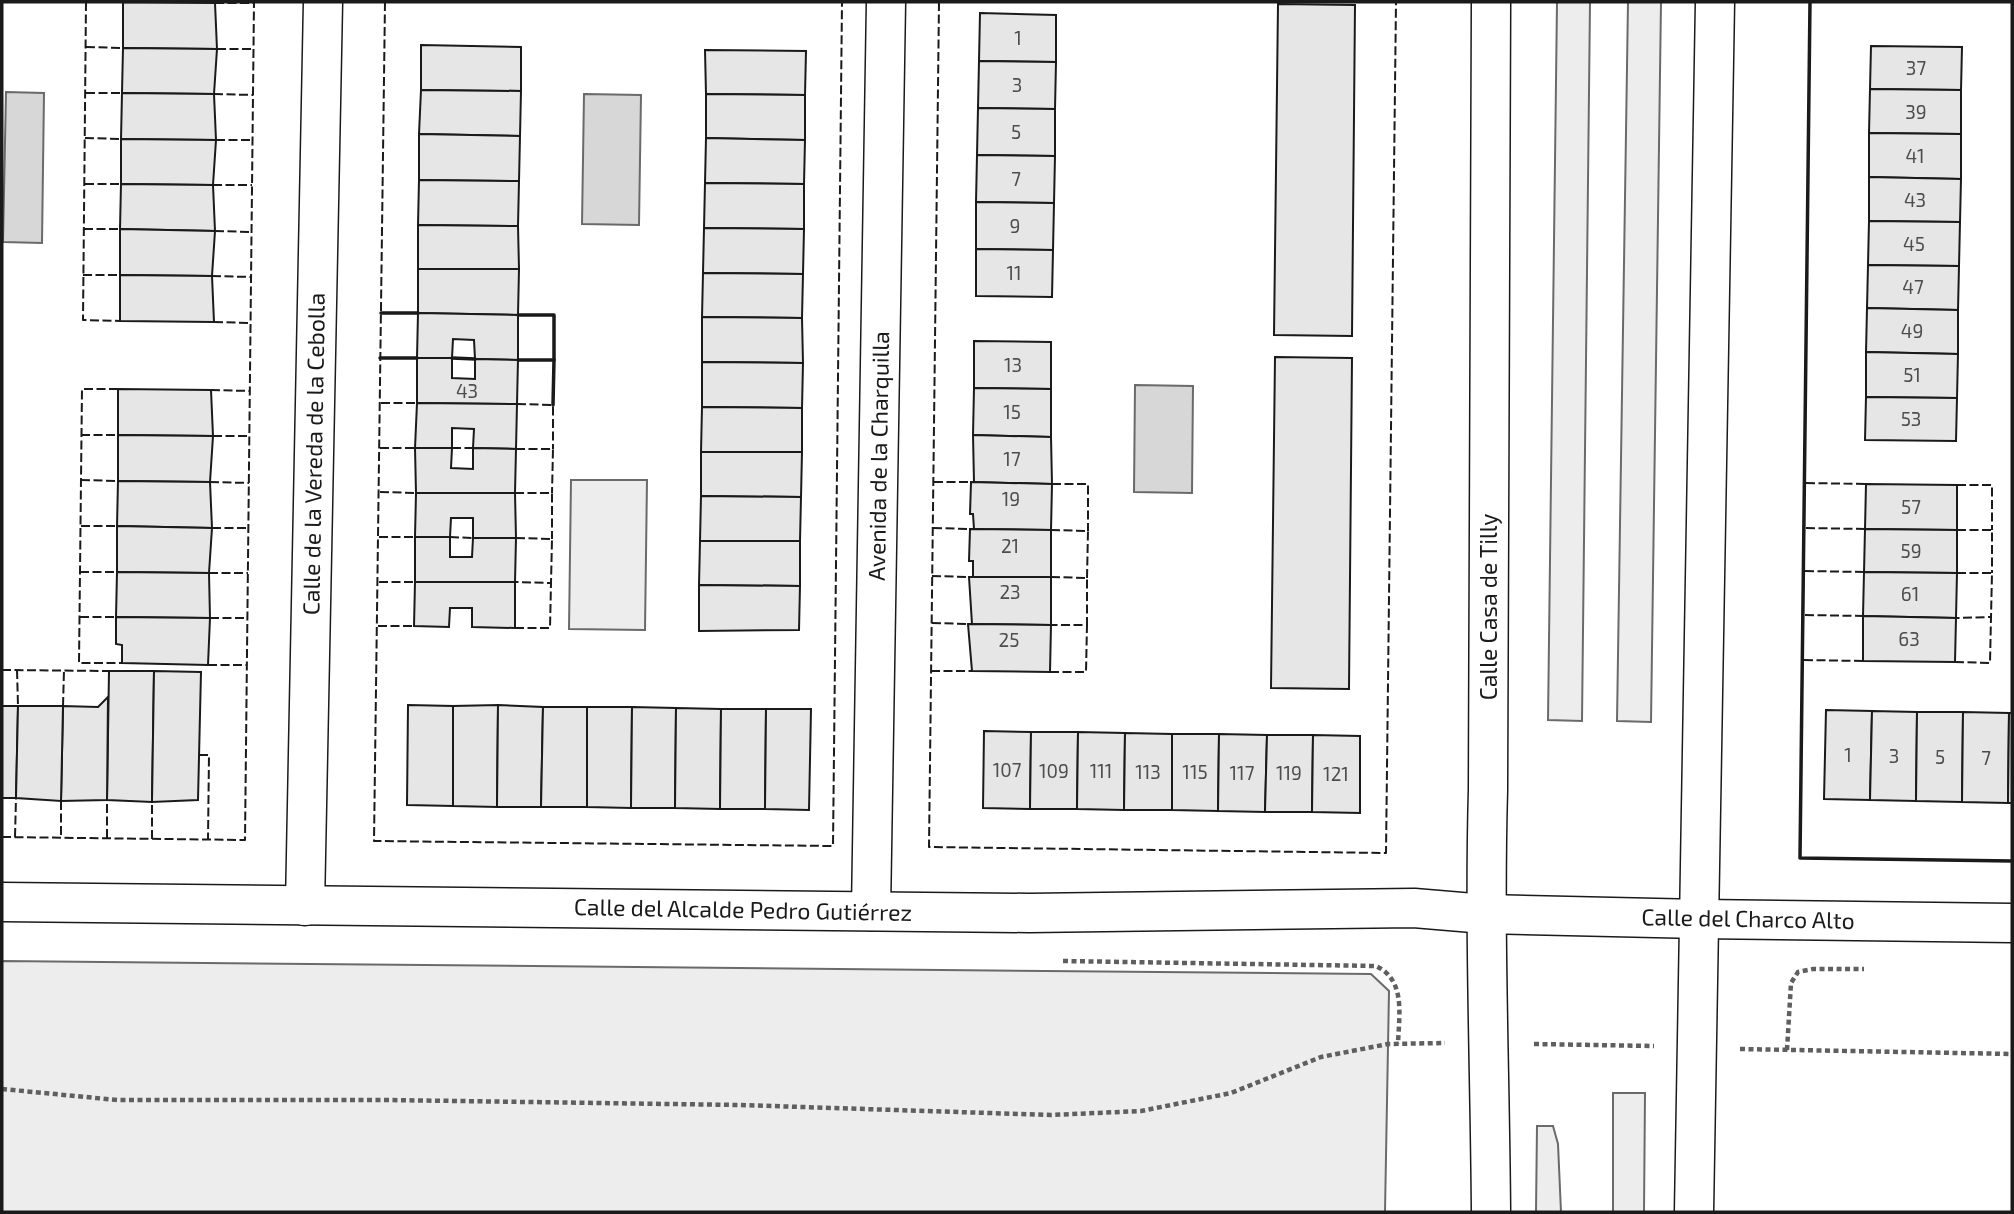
<svg xmlns="http://www.w3.org/2000/svg" width="2014" height="1214" viewBox="0 0 2014 1214" font-family="'Exo 2',sans-serif">
<style>
.built{fill:#ededed;stroke:#6a6a6a;stroke-width:2}
.water{fill:#d7d7d7;stroke:#6a6a6a;stroke-width:2}
.building{fill:#e6e6e6;stroke:#1a1a1a;stroke-width:2}
.lines{fill:none;stroke-linecap:round;stroke-linejoin:round}
.minor-casing{stroke:#1a1a1a;stroke-width:41}
.path{stroke:#5f5f5f;stroke-width:4.5;stroke-dasharray:5 3.5;stroke-linecap:butt}
.minor{stroke:#fff;stroke-width:38}
.fence{stroke:#1a1a1a;stroke-width:2;stroke-dasharray:9 3.5;stroke-linecap:butt}
.wall{stroke:#1a1a1a;stroke-width:3.5}
.labels{text-anchor:middle;stroke-width:5;stroke-linejoin:round;paint-order:stroke}
.number-label{font-size:19px;fill:#4d4d4d}
.street-label{font-size:23px;fill:#1a1a1a;stroke:#fff}
</style>
<rect width="100%" height="100%" fill="#fff"/>
<!-- built -->
<g class="built">
<polygon points="1557,2 1590,2 1582,721 1548,720"/>
<polygon points="1628,2 1661,2 1651,722 1617,721"/>
<polygon points="571,480 647,480 645,630 569,629"/>
<polygon points="2,961 1371,974 1389,991 1385,1212 2,1212"/>
<polygon points="1613,1093 1645,1093 1644,1212 1613,1212"/>
<polygon points="1537,1126 1553,1126 1558,1144 1561,1212 1536,1212"/>
</g>
<!-- water -->
<g class="water">
<polygon points="6,92 44,93 42,243 3,242"/>
<polygon points="584,94 641,95 639,225 582,224"/>
<polygon points="1135,385 1193,386 1192,493 1134,492"/>
</g>
<!-- building -->
<g class="building">
<polygon points="123,2 215,3 217,49 123,48"/>
<polygon points="1278,4 1355,5 1352,336 1274,335"/>
<polygon points="980,13 1056,15 1056,62 979,61"/>
<polygon points="421,45 521,47 521,91 421,90"/>
<polygon points="1871,46 1962,47 1961,90 1870,89"/>
<polygon points="123,48 217,49 214,94 122,93"/>
<polygon points="705,50 806,51 805,95 706,94"/>
<polygon points="979,61 1056,62 1055,109 978,108"/>
<polygon points="1870,89 1961,90 1961,134 1869,133"/>
<polygon points="421,90 521,91 520,136 419,134"/>
<polygon points="122,93 214,94 216,140 121,139"/>
<polygon points="706,94 805,95 805,140 706,138"/>
<polygon points="978,108 1055,109 1055,156 977,155"/>
<polygon points="1869,133 1961,134 1961,179 1869,177"/>
<polygon points="419,134 520,136 519,181 419,180"/>
<polygon points="706,138 805,140 804,184 705,183"/>
<polygon points="121,139 216,140 213,185 121,184"/>
<polygon points="977,155 1055,156 1054,203 976,202"/>
<polygon points="1869,177 1961,179 1960,222 1869,221"/>
<polygon points="419,180 519,181 518,226 418,225"/>
<polygon points="705,183 804,184 804,229 704,228"/>
<polygon points="121,184 213,185 215,231 120,229"/>
<polygon points="976,202 1054,203 1053,250 976,249"/>
<polygon points="1869,221 1960,222 1959,266 1868,265"/>
<polygon points="418,225 518,226 519,269 418,269"/>
<polygon points="704,228 804,229 803,274 703,273"/>
<polygon points="120,229 215,231 212,276 120,275"/>
<polygon points="976,249 1053,250 1052,297 976,296"/>
<polygon points="1868,265 1959,266 1958,310 1867,308"/>
<polygon points="418,269 519,269 518,315 418,313"/>
<polygon points="703,273 803,274 802,318 702,317"/>
<polygon points="120,275 212,276 214,322 120,321"/>
<polygon points="1867,308 1958,310 1958,354 1866,352"/>
<polygon points="418,313 518,315 518,360 475,359 474,340 453,339 452,358 417,358"/>
<polygon points="702,317 802,318 803,363 702,362"/>
<polygon points="974,341 1051,342 1051,389 974,388"/>
<polygon points="1866,352 1958,354 1957,398 1866,397"/>
<polygon points="1275,357 1352,358 1349,689 1271,688"/>
<polygon points="417,358 452,358 452,378 475,379 475,359 518,360 517,404 417,403"/>
<polygon points="702,362 803,363 802,408 702,407"/>
<polygon points="974,388 1051,389 1051,437 973,435"/>
<polygon points="118,389 211,390 213,436 118,435"/>
<polygon points="1866,397 1957,398 1956,441 1865,440"/>
<polygon points="417,403 517,404 516,449 473,448 474,429 452,428 452,448 415,448"/>
<polygon points="702,407 802,408 802,452 701,452"/>
<polygon points="118,435 213,436 210,482 118,481"/>
<polygon points="973,435 1051,437 1052,484 974,482"/>
<polygon points="415,448 452,448 451,468 473,469 473,448 516,449 515,493 416,493"/>
<polygon points="701,452 802,452 801,497 701,496"/>
<polygon points="118,481 210,482 212,528 117,526"/>
<polygon points="971,482 1052,484 1051,530 974,529 973,514 970,514"/>
<polygon points="1866,484 1957,485 1957,530 1865,529"/>
<polygon points="416,493 515,493 516,538 473,538 473,518 451,518 450,537 415,537"/>
<polygon points="701,496 801,497 800,541 700,541"/>
<polygon points="117,526 212,528 209,573 117,572"/>
<polygon points="970,529 1051,530 1051,577 973,577 973,561 969,561"/>
<polygon points="1865,529 1957,530 1957,573 1864,572"/>
<polygon points="415,537 450,537 450,557 472,557 473,538 516,538 515,582 415,582"/>
<polygon points="700,541 800,541 800,586 699,585"/>
<polygon points="117,572 209,573 210,618 116,617"/>
<polygon points="1864,572 1957,573 1956,618 1863,616"/>
<polygon points="969,577 1051,577 1051,625 972,624"/>
<polygon points="415,582 515,582 515,628 472,627 472,608 450,608 449,627 414,626"/>
<polygon points="699,585 800,586 799,630 699,631"/>
<polygon points="1863,616 1956,618 1955,662 1863,661"/>
<polygon points="116,617 210,618 208,665 122,663 122,645 116,644"/>
<polygon points="968,624 1051,625 1050,672 972,671"/>
<polygon points="109,671 154,671 152,802 107,800"/>
<polygon points="154,671 201,672 198,800 152,802"/>
<polygon points="108,697 107,800 61,801 63,706 98,707"/>
<polygon points="408,705 453,706 453,806 407,805"/>
<polygon points="498,705 497,807 453,806 453,706"/>
<polygon points="498,705 543,707 541,807 497,807"/>
<polygon points="2,706 18,706 16,798 2,798"/>
<polygon points="18,706 63,706 61,801 16,798"/>
<polygon points="543,707 587,707 587,807 541,807"/>
<polygon points="587,707 632,707 631,808 587,807"/>
<polygon points="632,707 676,708 675,808 631,808"/>
<polygon points="676,708 721,709 720,809 675,808"/>
<polygon points="721,709 766,709 765,809 720,809"/>
<polygon points="766,709 811,709 809,810 765,809"/>
<polygon points="1826,710 1872,711 1870,800 1824,799"/>
<polygon points="1872,711 1917,712 1916,801 1870,800"/>
<polygon points="1917,712 1963,712 1962,802 1916,801"/>
<polygon points="1963,712 2009,713 2008,803 1962,802"/>
<polygon points="2009,713 2012,713 2012,803 2008,803"/>
<polygon points="984,731 1031,732 1030,809 983,808"/>
<polygon points="1031,732 1078,732 1077,809 1030,809"/>
<polygon points="1078,732 1125,733 1124,810 1077,809"/>
<polygon points="1125,733 1172,734 1172,810 1124,810"/>
<polygon points="1172,734 1219,734 1218,811 1172,810"/>
<polygon points="1219,734 1267,735 1265,812 1218,811"/>
<polygon points="1267,735 1313,735 1312,812 1265,812"/>
<polygon points="1313,735 1360,736 1360,813 1312,812"/>
</g>
<g class="lines">
<defs>
<g id="minor">
<polyline points="2,902 1029,913 1414,908 1485,914 1700,919 2012,923"/>
<polyline points="305,906 323,2"/>
<polyline points="871,911 886,2"/>
<path d="M1491,1212C1490,1071 1484,931 1488,790L1491,2"/>
<polyline points="1694,1212 1715,2"/>
</g>
</defs>
<!-- minor casing -->
<use href="#minor" class="minor-casing"/>
<!-- path -->
<g class="path">
<path d="M1063,961L1376,966C1406,980 1399,1015 1398,1044"/>
<polyline points="1534,1044 1654,1046"/>
<polyline points="1740,1049 2012,1054"/>
<polyline points="1787,1050 1791,983 1798,972 1813,969 1864,969"/>
<polyline points="2,1089 117,1100 387,1100 740,1105 1051,1115 1141,1111 1231,1093 1321,1057 1388,1044 1445,1043"/>
</g>
<!-- minor -->
<use href="#minor" class="minor"/>
<!-- fence -->
<g class="fence">
<polyline points="86,2 83,320 120,321"/>
<polyline points="385,2 374,841 833,846 842,2"/>
<polyline points="939,2 929,847 1386,853 1396,2"/>
<polyline points="215,3 254,3"/>
<polyline points="86,47 123,48"/>
<polyline points="217,49 254,49"/>
<polyline points="86,93 122,93"/>
<polyline points="214,94 253,95"/>
<polyline points="85,138 121,139"/>
<polyline points="216,140 253,140"/>
<polyline points="85,184 121,184"/>
<polyline points="213,185 252,185"/>
<polyline points="84,229 120,229"/>
<polyline points="215,231 252,232"/>
<polyline points="83,275 120,275"/>
<polyline points="212,276 251,277"/>
<polyline points="214,322 250,323"/>
<polyline points="118,389 82,389 79,663 122,663"/>
<polyline points="211,390 250,391"/>
<polyline points="381,403 417,403"/>
<polyline points="517,404 553,405 553,449"/>
<polyline points="81,435 118,435"/>
<polyline points="213,436 249,436"/>
<polyline points="380,448 415,448"/>
<polyline points="452,448 473,448"/>
<polyline points="516,449 553,449 552,493"/>
<polyline points="81,480 118,481"/>
<polyline points="210,482 249,483"/>
<polyline points="934,482 971,482"/>
<polyline points="1806,483 1866,484"/>
<polyline points="1052,484 1088,484 1088,531"/>
<polyline points="1957,485 1992,485 1992,530"/>
<polyline points="380,492 416,493"/>
<polyline points="515,493 552,493 552,539"/>
<polyline points="81,526 117,526"/>
<polyline points="212,528 248,528"/>
<polyline points="933,528 970,529"/>
<polyline points="1806,528 1865,529"/>
<polyline points="1051,530 1088,531 1087,578"/>
<polyline points="1957,530 1992,530 1992,573"/>
<polyline points="379,537 415,537"/>
<polyline points="450,537 473,538"/>
<polyline points="516,538 552,539 551,583"/>
<polyline points="1805,571 1864,572"/>
<polyline points="80,572 117,572"/>
<polyline points="209,573 248,573"/>
<polyline points="1957,573 1992,573 1991,617"/>
<polyline points="932,576 969,577"/>
<polyline points="1051,577 1087,578 1087,625"/>
<polyline points="379,582 415,582"/>
<polyline points="1805,615 1863,616"/>
<polyline points="80,617 116,617"/>
<polyline points="210,618 248,618"/>
<polyline points="932,623 968,624"/>
<polyline points="378,626 414,626"/>
<polyline points="515,628 550,628 551,583 515,582"/>
<polyline points="1804,660 1863,661"/>
<polyline points="1955,662 1990,663 1991,617 1956,618"/>
<polyline points="208,665 247,665"/>
<polyline points="2,670 109,671"/>
<polyline points="17,670 18,706"/>
<polyline points="931,671 972,671"/>
<polyline points="1050,672 1086,672 1087,625 1051,625"/>
<polyline points="63,706 64,670"/>
<polyline points="199,755 209,755 208,839"/>
<polyline points="61,801 61,838"/>
<polyline points="2,837 245,840 254,2"/>
<polyline points="15,837 16,798"/>
<polyline points="107,838 107,800"/>
<polyline points="152,839 152,802"/>
</g>
<!-- wall -->
<g class="wall">
<polyline points="1810,2 1800,858 2012,861"/>
<polyline points="381,313 418,313"/>
<polyline points="518,315 554,315 554,360"/>
<polyline points="380,358 417,358"/>
<polyline points="452,358 475,359"/>
<polyline points="518,360 554,360 553,405"/>
</g>
</g>
<g class="labels">
<!-- number labels -->
<g class="number-label">
<text x="1018" y="45">1</text>
<text x="1916" y="75">37</text>
<text x="1017" y="92">3</text>
<text x="1916" y="119">39</text>
<text x="1016" y="139">5</text>
<text x="1915" y="163">41</text>
<text x="1016" y="186">7</text>
<text x="1915" y="207">43</text>
<text x="1015" y="233">9</text>
<text x="1914" y="251">45</text>
<text x="1014" y="280">11</text>
<text x="1913" y="294">47</text>
<text x="1912" y="338">49</text>
<text x="1013" y="372">13</text>
<text x="1912" y="382">51</text>
<text x="467" y="398">43</text>
<text x="1012" y="419">15</text>
<text x="1911" y="426">53</text>
<text x="1012" y="466">17</text>
<text x="1011" y="506">19</text>
<text x="1911" y="514">57</text>
<text x="1010" y="553">21</text>
<text x="1911" y="558">59</text>
<text x="1010" y="599">23</text>
<text x="1910" y="601">61</text>
<text x="1909" y="646">63</text>
<text x="1009" y="647">25</text>
<text x="1848" y="762">1</text>
<text x="1894" y="763">3</text>
<text x="1940" y="764">5</text>
<text x="1986" y="765">7</text>
<text x="1007" y="777">107</text>
<text x="1054" y="778">109</text>
<text x="1101" y="778">111</text>
<text x="1148" y="779">113</text>
<text x="1195" y="779">115</text>
<text x="1242" y="780">117</text>
<text x="1289" y="780">119</text>
<text x="1336" y="781">121</text>
</g>
<!-- street labels -->
<g class="street-label">
<text transform="translate(314 454) rotate(-89)" y="8">Calle de la Vereda de la Cebolla</text>
<text transform="translate(879 456) rotate(-89)" y="8">Avenida de la Charquilla</text>
<text transform="translate(1489 607) rotate(-90)" y="8">Calle Casa de Tilly</text>
<text transform="translate(743 910) rotate(1)" y="8">Calle del Alcalde Pedro Gutiérrez</text>
<text transform="translate(1748 919) rotate(1)" y="8">Calle del Charco Alto</text>
</g>
</g>
<!-- border -->
<rect width="2014" height="1214" fill="none" stroke="#1a1a1a" stroke-width="7"/>
</svg>
